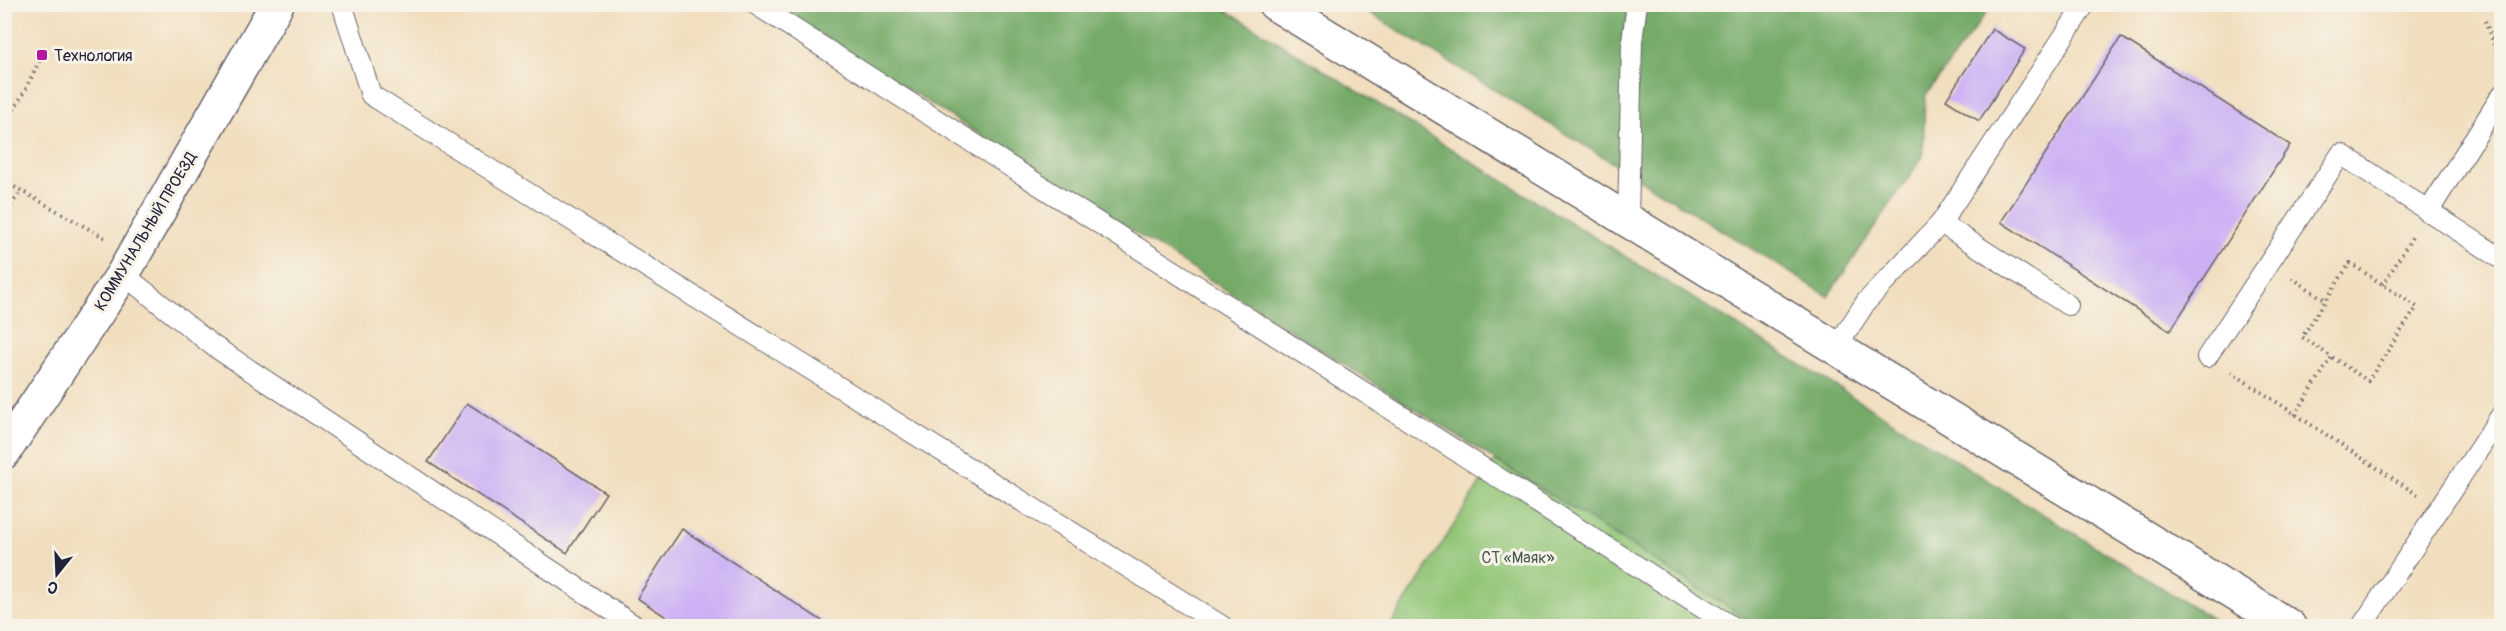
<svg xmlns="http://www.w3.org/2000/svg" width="2506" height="631" viewBox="0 0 2506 631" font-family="Pangolin,sans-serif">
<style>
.green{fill:#91c576;stroke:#5a7458;stroke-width:1.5}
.forest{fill:#74aa67;stroke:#4b6651;stroke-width:1.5}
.building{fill:#cbb0f4}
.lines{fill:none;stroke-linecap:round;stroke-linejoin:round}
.service-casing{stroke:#6a6469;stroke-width:22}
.minor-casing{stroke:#6a6469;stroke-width:36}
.path{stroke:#6a6469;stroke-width:4;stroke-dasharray:1.5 4.5;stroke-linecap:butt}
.service{stroke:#fff;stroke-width:20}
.minor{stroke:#fff;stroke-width:33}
.poi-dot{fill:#b5179e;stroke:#f7f3e8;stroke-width:2}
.labels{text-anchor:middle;stroke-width:6;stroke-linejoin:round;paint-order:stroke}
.poi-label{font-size:16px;fill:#22223b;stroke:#f7f3e8;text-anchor:start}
.street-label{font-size:16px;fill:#22223b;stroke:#f7f3e8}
.park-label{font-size:16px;fill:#495b50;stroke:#f7f3e8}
</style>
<rect width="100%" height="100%" fill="#f7f3e8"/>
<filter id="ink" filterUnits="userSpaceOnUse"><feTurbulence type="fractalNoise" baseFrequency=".0167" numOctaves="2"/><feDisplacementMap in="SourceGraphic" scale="12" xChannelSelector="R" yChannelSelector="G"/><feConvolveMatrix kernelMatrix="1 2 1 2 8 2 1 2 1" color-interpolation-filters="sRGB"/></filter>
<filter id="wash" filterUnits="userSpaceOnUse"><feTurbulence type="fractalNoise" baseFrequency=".008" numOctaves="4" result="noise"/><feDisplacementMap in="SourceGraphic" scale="24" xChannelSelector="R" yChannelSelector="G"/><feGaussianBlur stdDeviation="1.35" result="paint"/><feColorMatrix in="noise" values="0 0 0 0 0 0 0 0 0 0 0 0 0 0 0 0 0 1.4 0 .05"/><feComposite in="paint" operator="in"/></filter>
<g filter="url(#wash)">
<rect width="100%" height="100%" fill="#f1debe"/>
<!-- green -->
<polygon class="green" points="1495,460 1759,626 1390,626"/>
<!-- forest -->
<g class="forest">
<polygon points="774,5 1218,5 2224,626 1759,626"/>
<polygon points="1357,5 1992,5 1925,96 1923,156 1828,296"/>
</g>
<g id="blocks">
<!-- building -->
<g class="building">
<polygon points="2489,4 2502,4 2502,13"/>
<polygon points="1992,29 2025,49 1979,121 1946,100"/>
<polygon points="2121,37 2290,145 2170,331 2001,222"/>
<polygon points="467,403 606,493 567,553 428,462"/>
<polygon points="682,529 830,626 680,626 637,598"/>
</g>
</g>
</g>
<g filter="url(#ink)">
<use href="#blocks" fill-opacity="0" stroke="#6a6469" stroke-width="1.5"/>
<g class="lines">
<defs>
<g id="service">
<polyline points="342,4 371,95 1222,626"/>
<polyline points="755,4 1731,626"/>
<polyline points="2428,212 2502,95"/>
<polyline points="1628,220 1632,41 1637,4"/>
<polyline points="1941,223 2068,305"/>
<polyline points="123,274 212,345 635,626"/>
<polyline points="1836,348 1866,302 1941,223 2085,4"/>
<polyline points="2207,357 2341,154 2502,259"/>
<polyline points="2362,626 2502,414"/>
</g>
<g id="minor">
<polyline points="1275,4 2289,626"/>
<polyline points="4,452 123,274 277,4"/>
</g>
</defs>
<!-- service casing -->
<use href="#service" class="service-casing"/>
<!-- minor casing -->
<use href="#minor" class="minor-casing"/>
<!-- path -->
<g class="path">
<polyline points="2485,21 2502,65"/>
<polyline points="4,125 25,91 42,55"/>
<polyline points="4,181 105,238"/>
<polyline points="4,215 21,191"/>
<polygon points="2350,263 2417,307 2368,381 2302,337"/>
<polyline points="2292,278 2325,300"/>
<polyline points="2383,285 2414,234"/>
<polyline points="2231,372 2418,495"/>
<polyline points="2295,415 2332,357"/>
</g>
<!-- service -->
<use href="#service" class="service"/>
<!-- minor -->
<use href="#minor" class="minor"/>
</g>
</g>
<!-- markers -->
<rect class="poi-dot" x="36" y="49" width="12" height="12" rx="3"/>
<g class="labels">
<!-- poi labels -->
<g class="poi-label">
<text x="54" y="61">Технология</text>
</g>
<!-- street labels -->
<g class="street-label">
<text transform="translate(145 231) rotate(-59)" y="6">КОММУНАЛЬНЫЙ ПРОЕЗД</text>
</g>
<!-- park labels -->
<g class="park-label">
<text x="1518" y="563">СТ «Маяк»</text>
</g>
</g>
<!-- margin -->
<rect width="2506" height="631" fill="none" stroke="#f7f3e8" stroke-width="24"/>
<!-- north arrow -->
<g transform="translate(57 574) rotate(198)" stroke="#f7f3e8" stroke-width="4.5" paint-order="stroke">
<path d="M0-4.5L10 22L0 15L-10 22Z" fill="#22223b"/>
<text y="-9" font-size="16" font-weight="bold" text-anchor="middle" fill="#22223b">С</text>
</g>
</svg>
